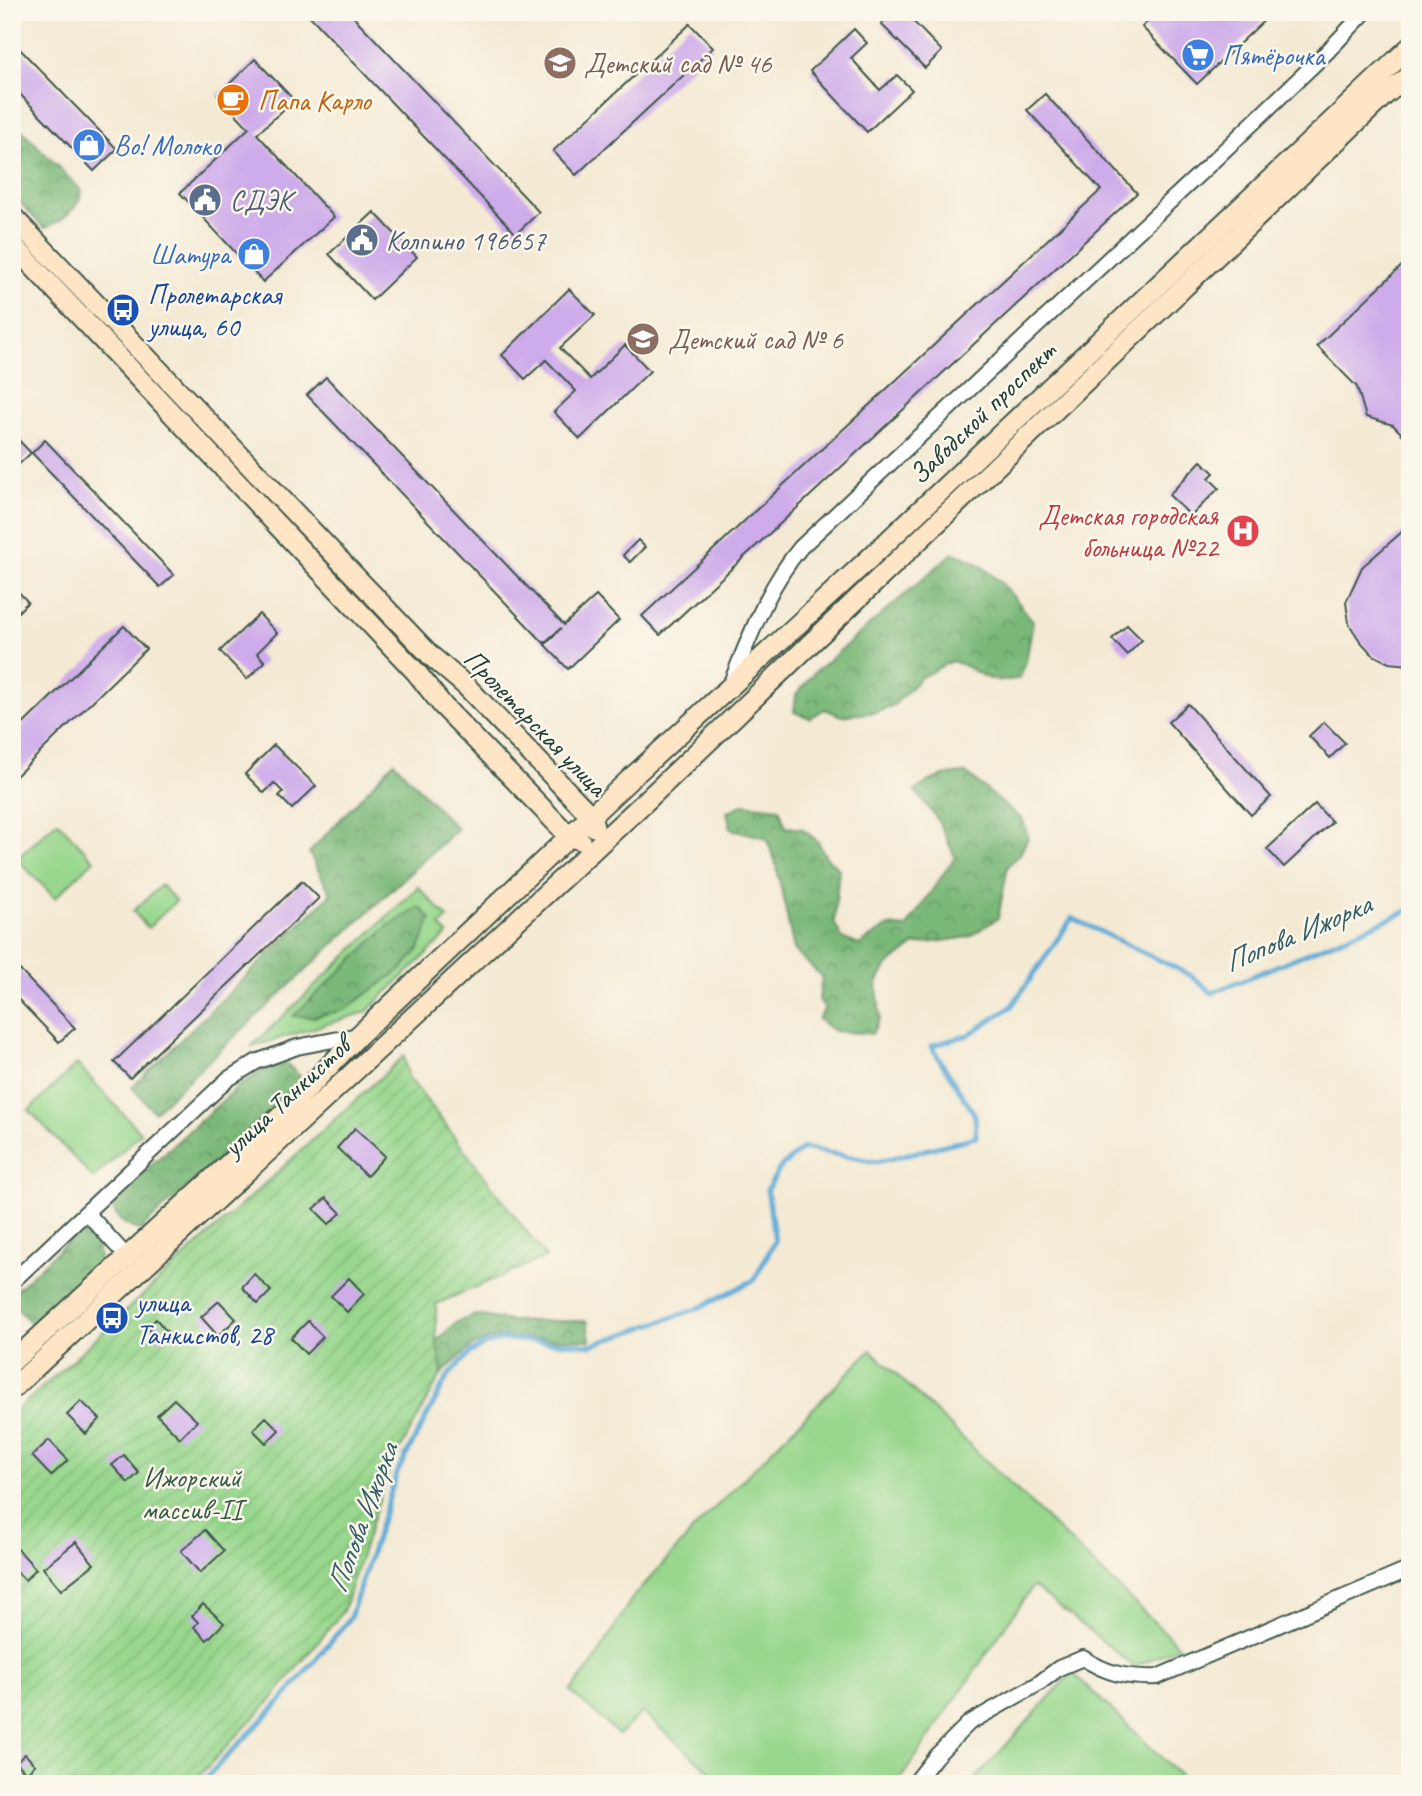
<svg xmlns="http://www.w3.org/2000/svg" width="1422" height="1796" viewBox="0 0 1422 1796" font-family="Caveat,sans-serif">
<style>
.green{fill:#98d78d;stroke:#5c8a60;stroke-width:2}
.forest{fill:url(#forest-crowns);stroke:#4c7a56;stroke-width:2}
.garden{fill:url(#garden-furrows);stroke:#5c8a60;stroke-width:2}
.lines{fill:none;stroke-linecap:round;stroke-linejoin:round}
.stream{stroke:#5eabd7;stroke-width:5}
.building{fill:#ceabea}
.street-casing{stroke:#3f574c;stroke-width:18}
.secondary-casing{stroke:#3f574c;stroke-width:23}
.street{stroke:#fff;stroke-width:14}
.secondary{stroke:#fde5c5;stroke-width:19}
.labels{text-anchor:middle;stroke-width:5;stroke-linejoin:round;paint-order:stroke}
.shop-label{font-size:28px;fill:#366cbe;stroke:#fbf7ec;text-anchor:start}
.education-label{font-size:28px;fill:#785e54;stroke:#fbf7ec;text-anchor:start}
.food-label{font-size:28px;fill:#c56008;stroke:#fbf7ec;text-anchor:start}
.service-label{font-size:28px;fill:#4e5e75;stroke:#fbf7ec;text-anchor:start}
.transit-label{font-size:28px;fill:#164399;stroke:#fbf7ec;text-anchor:start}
.street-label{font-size:28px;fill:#1f3d34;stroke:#fbf7ec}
.health-label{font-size:28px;fill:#be3a42;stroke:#fbf7ec;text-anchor:end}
.park-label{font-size:28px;fill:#375c46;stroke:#fbf7ec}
.water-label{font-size:30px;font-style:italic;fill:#325e65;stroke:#fbf7ec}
</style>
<defs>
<pattern id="forest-crowns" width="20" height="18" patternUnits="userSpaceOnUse" patternTransform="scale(1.75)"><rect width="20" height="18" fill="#7ab878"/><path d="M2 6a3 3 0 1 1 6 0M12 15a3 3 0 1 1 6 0" fill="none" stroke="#639763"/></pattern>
<pattern id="garden-furrows" width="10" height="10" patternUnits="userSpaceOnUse" patternTransform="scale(1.75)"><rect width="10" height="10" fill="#98d78d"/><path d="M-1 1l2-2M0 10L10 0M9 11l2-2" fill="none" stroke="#83b97a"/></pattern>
</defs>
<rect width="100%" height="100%" fill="#fbf7ec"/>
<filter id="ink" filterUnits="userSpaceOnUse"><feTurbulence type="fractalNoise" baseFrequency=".0143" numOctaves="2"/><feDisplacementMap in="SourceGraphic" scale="14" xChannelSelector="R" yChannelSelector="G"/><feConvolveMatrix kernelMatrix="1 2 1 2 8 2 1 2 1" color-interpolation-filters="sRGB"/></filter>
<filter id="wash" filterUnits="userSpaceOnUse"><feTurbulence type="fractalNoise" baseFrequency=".00686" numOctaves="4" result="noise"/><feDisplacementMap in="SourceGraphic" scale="28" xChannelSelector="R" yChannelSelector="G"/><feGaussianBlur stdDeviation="1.57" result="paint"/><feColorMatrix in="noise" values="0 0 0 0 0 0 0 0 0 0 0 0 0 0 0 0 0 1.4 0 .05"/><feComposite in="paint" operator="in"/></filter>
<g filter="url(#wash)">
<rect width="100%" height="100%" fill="#f4ead4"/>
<!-- green -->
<g class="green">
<polygon points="57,821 94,860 55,898 17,859"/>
<polygon points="161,885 176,901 148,928 133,911"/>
<polygon points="418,887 448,918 440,926 448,934 366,1012 251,1047"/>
<polygon points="77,1064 141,1133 93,1178 29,1110"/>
<polygon points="871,1350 1179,1646 1135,1667 1033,1586 897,1784 724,1784 642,1712 619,1735 570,1691 592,1665 632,1598 701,1522"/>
<polygon points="1072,1672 1189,1784 971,1784"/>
</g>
<!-- forest -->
<g class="forest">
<path d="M12,120L82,191C79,208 60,223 44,228L12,194Z"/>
<path d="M953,553C988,562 1012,594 1033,621L1026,662L1020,678C980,686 985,671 952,661L921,677L894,705L877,712L841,716L825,709L810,718L794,712L796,695L815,672Z"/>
<polygon points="394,762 457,829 154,1112 132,1087 331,894 309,853"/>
<path d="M966,773L1023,820L1028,838L1020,854L1008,866L998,918L969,937L914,945L886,967L877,983L880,1018L872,1034L834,1031L818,1019L825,1008L819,1000L822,977L794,950L775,860L766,838L731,829L727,812L743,804L779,808L786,827L803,829L818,842L826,857L839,869L834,922L842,938L859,945L888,926L906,928L955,857L938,820L915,791C931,778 945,774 966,773Z"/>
<polygon points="420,907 431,919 419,949 403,968 344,1010 313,1017 293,1016 388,926"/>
<path d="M286,1063L300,1076L298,1085L140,1230C123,1226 115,1218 111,1201L241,1084L261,1072Z"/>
<path d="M86,1234C98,1243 100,1251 98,1266L34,1326L12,1303V1294L73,1236Z"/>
<polygon points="476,1315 509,1321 587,1321 590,1340 495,1337 473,1345 442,1373 436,1341 457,1322"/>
</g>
<!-- garden -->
<polygon class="garden" points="404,1056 408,1076 546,1257 436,1304 436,1341 442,1373 388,1472 343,1611 271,1700 191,1784 12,1784 12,1415"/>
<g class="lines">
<!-- stream -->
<polyline class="stream" points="200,1784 282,1700 350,1618 397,1473 448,1376 471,1352 485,1344 503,1339 592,1345 697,1309 754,1280 775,1241 767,1190 780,1168 803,1148 877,1162 976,1137 975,1115 931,1046 968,1035 1011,1007 1072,918 1190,975 1212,993 1410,910"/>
</g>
<g id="blocks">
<!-- building -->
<g class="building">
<polygon points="306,12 349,12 539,212 516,234"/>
<polygon points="877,12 904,12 942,51 925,68 881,24 885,20"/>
<polygon points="1158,12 1273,12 1197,84 1142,27"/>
<polygon points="690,24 713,48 576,175 553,151"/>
<polygon points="854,29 867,43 851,58 880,90 897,75 912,90 867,132 810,71"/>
<polygon points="12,41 117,149 94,171 12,86"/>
<polygon points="255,59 294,100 257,134 334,217 263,282 180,193 249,128 218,95"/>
<polygon points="1045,94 1137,193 660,635 642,616 1101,190 1027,110"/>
<polygon points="374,212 417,257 372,300 329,254"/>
<polygon points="1410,258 1410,442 1393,425 1366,417 1357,387 1317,346"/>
<polygon points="569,289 595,315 560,348 590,379 625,345 650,371 580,439 554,412 576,391 546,360 525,379 502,355"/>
<polygon points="326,377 564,625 596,596 619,620 568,669 545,645 561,628 544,643 307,395"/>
<polygon points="12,433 31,453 16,467 12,462"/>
<polygon points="45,440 174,575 160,587 32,453"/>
<polygon points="1201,461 1214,473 1209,478 1219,488 1191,516 1169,495"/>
<polygon points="1403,531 1410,539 1410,665 1389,663 1373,655 1360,641 1349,624 1346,602 1362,567"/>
<polygon points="638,540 645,547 630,562 623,555"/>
<polygon points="12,585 28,602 12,618"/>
<polygon points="259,614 277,633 257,653 265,662 247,679 220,651"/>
<polygon points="1127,625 1142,640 1127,655 1112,639"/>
<polygon points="124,626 146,649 12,780 12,735"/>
<polygon points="1188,704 1271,797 1251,815 1168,722"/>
<polygon points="1324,722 1345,743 1330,758 1309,736"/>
<polygon points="274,745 316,786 292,809 279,796 283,792 274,783 264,793 245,774"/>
<polygon points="1315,804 1332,822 1284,867 1267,849"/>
<polygon points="302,881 319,898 130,1078 114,1062"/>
<polygon points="12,962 75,1028 59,1042 12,993"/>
<polygon points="355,1128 385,1156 367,1176 337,1148"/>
<polygon points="326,1198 341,1213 329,1224 314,1209"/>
<polygon points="254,1274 271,1291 258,1304 242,1287"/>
<polygon points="349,1278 364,1294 347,1312 331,1296"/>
<polygon points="219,1301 236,1319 218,1336 201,1317"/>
<polygon points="156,1319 169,1334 160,1341 147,1327"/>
<polygon points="308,1321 323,1337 306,1354 291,1338"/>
<polygon points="174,1399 197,1421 180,1438 157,1415"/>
<polygon points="81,1401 100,1419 86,1434 67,1415"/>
<polygon points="266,1417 279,1430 266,1443 253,1430"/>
<polygon points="49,1440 68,1460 51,1476 32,1456"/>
<polygon points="124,1455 139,1473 128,1483 112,1465"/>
<polygon points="205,1530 224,1551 200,1573 181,1551"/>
<polygon points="76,1542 94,1564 61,1590 43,1568"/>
<polygon points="14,1545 36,1569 25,1580 17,1572 12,1577"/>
<polygon points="203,1604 224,1623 207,1640 194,1627 198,1622 192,1616"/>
<polygon points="25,1754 35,1765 26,1773 16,1762"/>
</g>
</g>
</g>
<g filter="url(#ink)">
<use href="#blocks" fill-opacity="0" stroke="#3f574c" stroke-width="2"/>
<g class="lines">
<defs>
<g id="street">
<path d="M730,685C750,637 767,587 801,547L1210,164L1327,52L1365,12"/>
<polyline points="87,1213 128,1258"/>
<polyline points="12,1282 228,1079 256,1062 297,1047 359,1035"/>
<path d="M914,1784L936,1756L969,1723L1038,1684L1059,1668L1083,1658C1107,1674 1128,1678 1157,1677L1410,1569"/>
</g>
<g id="secondary">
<polyline points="12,216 431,656 466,686 591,816 594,827"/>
<polyline points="12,244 416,672 443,706 570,837 580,840"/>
<polyline points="12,1362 283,1114 359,1035 629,780 872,556 1410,47"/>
<polyline points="12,1389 648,799 1387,93 1410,76"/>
</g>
</defs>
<!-- street casing -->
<use href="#street" class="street-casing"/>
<!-- secondary casing -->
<use href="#secondary" class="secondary-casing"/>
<!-- street -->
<use href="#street" class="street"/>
<!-- secondary -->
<use href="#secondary" class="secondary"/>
</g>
</g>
<!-- icons -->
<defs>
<symbol id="supermarket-disc" viewBox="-11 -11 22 22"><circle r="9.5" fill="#3f7fe0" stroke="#fbf7ec"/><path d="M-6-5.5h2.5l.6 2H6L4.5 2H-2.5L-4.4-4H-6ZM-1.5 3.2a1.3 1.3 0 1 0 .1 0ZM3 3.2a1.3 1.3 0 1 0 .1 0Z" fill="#fff"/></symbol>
<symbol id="school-disc" viewBox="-11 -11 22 22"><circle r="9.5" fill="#8d6e63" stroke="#fbf7ec"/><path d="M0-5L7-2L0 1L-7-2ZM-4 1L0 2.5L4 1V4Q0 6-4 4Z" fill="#fff"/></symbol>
<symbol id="cafe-disc" viewBox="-11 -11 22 22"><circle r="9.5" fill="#e8710a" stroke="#fbf7ec"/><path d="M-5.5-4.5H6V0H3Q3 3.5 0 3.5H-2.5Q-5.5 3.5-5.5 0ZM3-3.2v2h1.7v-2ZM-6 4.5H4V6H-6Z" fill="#fff"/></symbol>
<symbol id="shop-disc" viewBox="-11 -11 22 22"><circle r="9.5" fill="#3f7fe0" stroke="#fbf7ec"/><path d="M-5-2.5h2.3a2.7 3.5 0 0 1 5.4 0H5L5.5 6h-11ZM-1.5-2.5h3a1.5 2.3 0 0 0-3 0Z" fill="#fff"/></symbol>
<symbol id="civic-disc" viewBox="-11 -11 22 22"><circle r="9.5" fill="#5c6f8a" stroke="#fbf7ec"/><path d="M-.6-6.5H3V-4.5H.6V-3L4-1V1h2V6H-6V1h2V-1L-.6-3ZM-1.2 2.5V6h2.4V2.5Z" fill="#fff"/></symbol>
<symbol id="bus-disc" viewBox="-11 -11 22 22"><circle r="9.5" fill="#1a4fb4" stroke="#fbf7ec"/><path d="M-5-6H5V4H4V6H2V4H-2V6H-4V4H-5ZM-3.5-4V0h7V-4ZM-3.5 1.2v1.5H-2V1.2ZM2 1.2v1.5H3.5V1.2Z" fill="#fff"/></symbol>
<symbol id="hospital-disc" viewBox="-11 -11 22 22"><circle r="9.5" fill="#e0444e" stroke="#fbf7ec"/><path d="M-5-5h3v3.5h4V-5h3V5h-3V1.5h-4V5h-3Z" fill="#fff"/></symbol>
</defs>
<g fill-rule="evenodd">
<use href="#supermarket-disc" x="1179" y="36" width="38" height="38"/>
<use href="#school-disc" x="541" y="44" width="38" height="38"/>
<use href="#cafe-disc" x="214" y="81" width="38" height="38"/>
<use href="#shop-disc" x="70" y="126" width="38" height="38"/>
<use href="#civic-disc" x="186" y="181" width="38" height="38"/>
<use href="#civic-disc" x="343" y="221" width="38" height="38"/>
<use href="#shop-disc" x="235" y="235" width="38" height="38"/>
<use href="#bus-disc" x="104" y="291" width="38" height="38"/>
<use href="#school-disc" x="624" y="320" width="38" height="38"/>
<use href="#hospital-disc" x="1224" y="512" width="38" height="38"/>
<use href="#bus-disc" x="93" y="1299" width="38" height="38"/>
</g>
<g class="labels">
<!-- shop labels -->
<g class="shop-label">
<text x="1222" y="65">Пятёрочка</text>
<text x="114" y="155">Во! Молоко</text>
<text x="230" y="264" text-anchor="end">Шатура</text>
</g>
<!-- education labels -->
<g class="education-label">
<text x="584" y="73">Детский сад № 46</text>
<text x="668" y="349">Детский сад № 6</text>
</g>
<!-- food labels -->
<g class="food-label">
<text x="258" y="110">Папа Карло</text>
</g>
<!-- service labels -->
<g class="service-label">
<text x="230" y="210">СДЭК</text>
<text x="386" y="250">Колпино 196657</text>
</g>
<!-- transit labels -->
<g class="transit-label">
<text x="148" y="304">Пролетарская<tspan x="148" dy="32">улица, 60</tspan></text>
<text x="136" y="1312">улица<tspan x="136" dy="32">Танкистов, 28</tspan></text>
</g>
<!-- street labels -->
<g class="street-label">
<text transform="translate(982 412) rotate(-44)" y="10">Заводской проспект</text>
<text transform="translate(536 722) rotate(46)" y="10">Пролетарская улица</text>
<text transform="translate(286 1096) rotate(-43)" y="10">улица Танкистов</text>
</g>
<!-- health labels -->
<g class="health-label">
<text x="1218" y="525">Детская городская<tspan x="1218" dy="32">больница №22</tspan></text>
</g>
<!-- park labels -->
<g class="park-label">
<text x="192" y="1487">Ижорский<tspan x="192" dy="32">массив-II</tspan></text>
</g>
<!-- water labels -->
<g class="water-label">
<text transform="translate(1297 933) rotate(-23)" y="10">Попова Ижорка</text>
<text transform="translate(362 1518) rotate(-70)" y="10">Попова Ижорка</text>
</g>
</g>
<!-- margin -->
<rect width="1422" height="1796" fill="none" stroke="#fbf7ec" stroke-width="42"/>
</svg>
